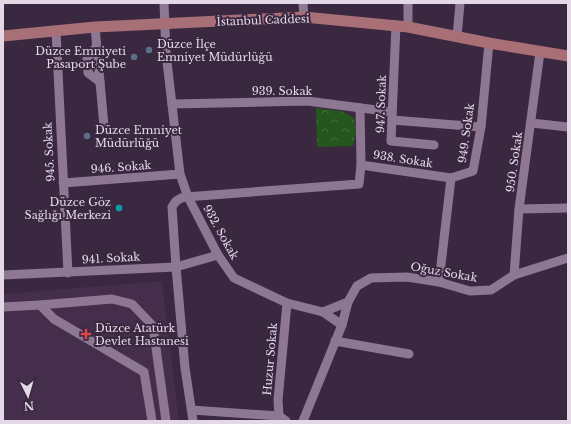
<svg xmlns="http://www.w3.org/2000/svg" width="571" height="424" viewBox="0 0 571 424" font-family="'Libre Baskerville',serif">
<style>
.built{fill:#452e4c}
.forest{fill:url(#forest-crowns)}
.lines{fill:none;stroke-linecap:round;stroke-linejoin:round}
.minor{stroke:#8d7793;stroke-width:9}
.major{stroke:#a86f77;stroke-width:11}
.service-dot{fill:#5c6f8a;stroke:#3a2740;stroke-width:1.5}
.culture-dot{fill:#0f9aa8;stroke:#3a2740;stroke-width:1.5}
.health-dot{fill:#e0444e;stroke:#3a2740;stroke-width:1.5}
.labels{text-anchor:middle;stroke-width:4;stroke-linejoin:round;paint-order:stroke}
.street-label{font-size:11px;fill:#e4d8e7;stroke:#3a2740}
.poi-label{font-size:11px;fill:#e4d8e7;stroke:#3a2740;text-anchor:start}
</style>
<defs>
<pattern id="forest-crowns" width="20" height="18" patternUnits="userSpaceOnUse"><rect width="20" height="18" fill="#24571b"/><path d="M2 6a3 3 0 1 1 6 0M12 15a3 3 0 1 1 6 0" fill="none" stroke="#446e3c"/></pattern>
</defs>
<rect width="100%" height="100%" fill="#3a2740"/>
<!-- built -->
<polygon class="built" points="162,281 179,421 3,421 3,294"/>
<!-- forest -->
<polygon class="forest" points="316,108 342,111 354,118 356,132 353,146 317,147"/>
<g class="lines">
<!-- minor -->
<g class="minor">
<polyline points="164,3 166,53 180,174 188,197 218,255 234,278 287,303 323,312 342,325 303,421"/>
<polyline points="303,3 304,17"/>
<polyline points="408,3 408,27"/>
<polyline points="396,25 391,141 434,145"/>
<polyline points="95,27 104,126"/>
<polyline points="56,31 68,273"/>
<polyline points="457,37 460,3"/>
<polyline points="96,47 87,58 88,73 100,82"/>
<polyline points="172,104 307,101 392,112"/>
<polyline points="360,108 361,165 451,178"/>
<polyline points="392,120 481,127"/>
<polyline points="531,123 568,127"/>
<polyline points="63,183 180,174"/>
<polyline points="519,209 568,208"/>
<polyline points="3,275 176,267 218,255"/>
<polyline points="514,275 519,209 540,52"/>
<polyline points="439,282 451,178 473,171 481,127 489,43"/>
<polyline points="40,305 112,299 132,304 153,326 166,421"/>
<polyline points="3,307 40,305 54,319 144,372 152,421"/>
<polyline points="323,312 348,302 357,286 371,278 407,277 439,282 470,291 491,290 514,275 568,258"/>
<polyline points="342,325 348,302"/>
<polyline points="335,341 409,354"/>
<polyline points="192,410 279,416 286,421"/>
<polyline points="279,416 278,400 287,303"/>
<path d="M193,421L185,368L176,267L172,207C175,201 179,198 185,197L359,184L361,165"/>
</g>
<!-- major -->
<polyline class="major" points="3,36 95,27 304,17 408,27 489,43 568,56"/>
</g>
<!-- markers -->
<g class="service-dot">
<circle cx="149" cy="50" r="4"/>
<circle cx="134" cy="57" r="4"/>
<circle cx="87" cy="136" r="4"/>
</g>
<circle class="culture-dot" cx="119" cy="208" r="4"/>
<path class="health-dot" d="M84 328h4v4h4v4h-4v4h-4v-4h-4v-4h4z"/>
<g class="labels">
<!-- street labels -->
<g class="street-label">
<text transform="translate(263 20) rotate(-2)" y="4">İstanbul Caddesi</text>
<text x="282" y="95">939. Sokak</text>
<text transform="translate(381 104) rotate(-88)" y="4">947. Sokak</text>
<text transform="translate(466 133) rotate(-82)" y="4">949. Sokak</text>
<text transform="translate(49 152) rotate(-93)" y="4">945. Sokak</text>
<text transform="translate(403 159) rotate(9)" y="4">938. Sokak</text>
<text transform="translate(514 162) rotate(-82)" y="4">950. Sokak</text>
<text transform="translate(121 167) rotate(-4)" y="4">946. Sokak</text>
<text transform="translate(221 232) rotate(61)" y="4">932. Sokak</text>
<text transform="translate(111 258) rotate(-3)" y="4">941. Sokak</text>
<text transform="translate(444 272) rotate(10)" y="4">Oğuz Sokak</text>
<text transform="translate(270 359) rotate(-85)" y="4">Huzur Sokak</text>
</g>
<!-- poi labels -->
<g class="poi-label">
<text x="157" y="48">Düzce İlçe<tspan x="157" dy="13">Emniyet Müdürlüğü</tspan></text>
<text x="126" y="55" text-anchor="end">Düzce Emniyeti<tspan x="126" dy="13">Pasaport Şube</tspan></text>
<text x="95" y="134">Düzce Emniyet<tspan x="95" dy="13">Müdürlüğü</tspan></text>
<text x="111" y="206" text-anchor="end">Düzce Göz<tspan x="111" dy="13">Sağlığı Merkezi</tspan></text>
<text x="95" y="332">Düzce Atatürk<tspan x="95" dy="13">Devlet Hastanesi</tspan></text>
</g>
</g>
<!-- border -->
<rect width="571" height="424" fill="none" stroke="#e4d8e7" stroke-width="8"/>
<!-- north arrow -->
<g transform="translate(28 396) rotate(175)" stroke="#3a2740" stroke-width="3" paint-order="stroke">
<path d="M0-3L7 15L0 10L-7 15Z" fill="#e4d8e7"/>
<text y="-6" font-size="11" font-weight="bold" text-anchor="middle" fill="#e4d8e7">N</text>
</g>
</svg>
